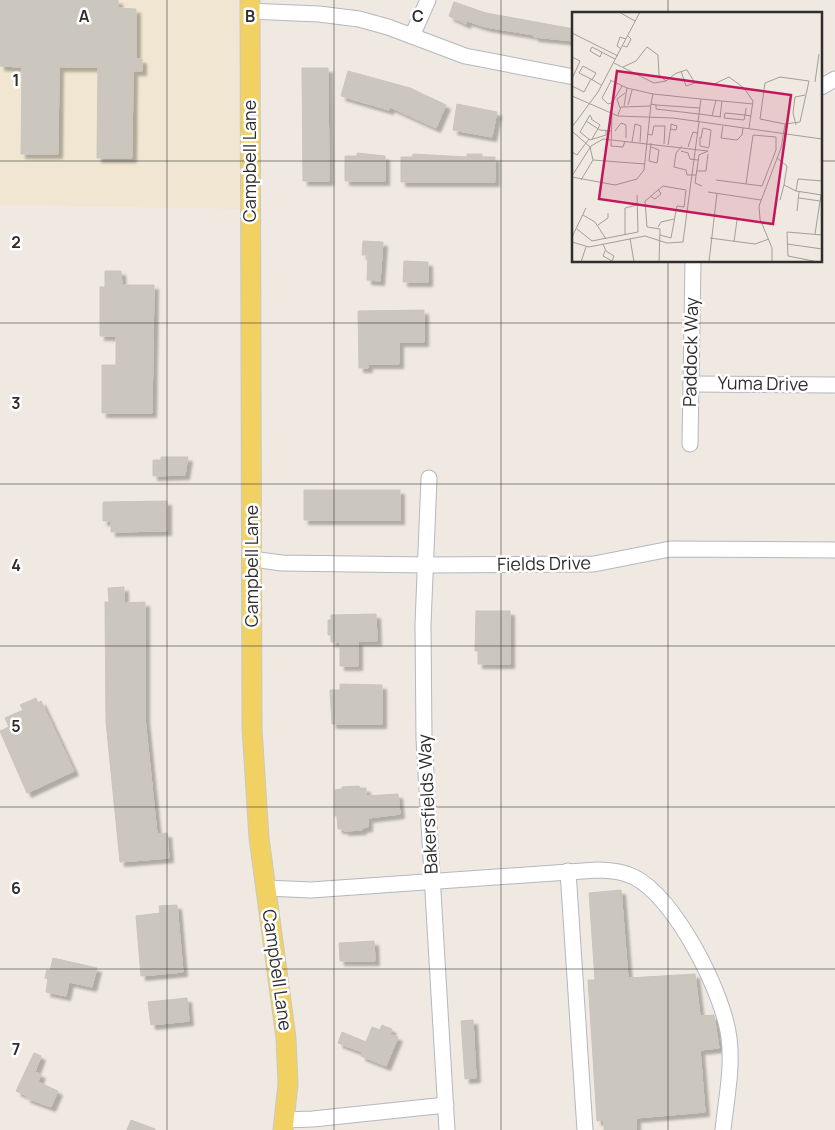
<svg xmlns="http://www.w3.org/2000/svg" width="835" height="1130" viewBox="0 0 835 1130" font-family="Manrope,sans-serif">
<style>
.education{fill:#f0e6d1}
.building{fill:#cbc7bf;stroke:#cbc5ba;filter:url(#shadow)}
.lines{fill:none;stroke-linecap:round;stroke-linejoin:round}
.minor-casing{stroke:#b4b7c1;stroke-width:17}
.major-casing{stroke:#c9c9c9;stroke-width:21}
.minor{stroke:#fff;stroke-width:15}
.major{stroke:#f2d163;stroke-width:19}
.grid{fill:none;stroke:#2e2e2e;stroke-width:1;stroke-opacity:0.55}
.labels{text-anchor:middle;stroke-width:5;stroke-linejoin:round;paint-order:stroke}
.street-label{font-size:18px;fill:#2e2e2e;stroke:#fff}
.inset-road{fill:none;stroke:#a29e99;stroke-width:1}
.view{fill:#c2185b;fill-opacity:0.15;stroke:#c2185b;stroke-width:2.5}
.inset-edge{fill:none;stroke:#2e2e2e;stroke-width:2.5}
.grid-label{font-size:16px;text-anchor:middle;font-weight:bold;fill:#2e2e2e;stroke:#fff;stroke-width:5;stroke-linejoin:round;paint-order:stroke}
</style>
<defs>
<filter id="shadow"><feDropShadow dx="4.5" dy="4.5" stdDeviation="1" flood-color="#0004"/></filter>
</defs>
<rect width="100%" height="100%" fill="#efe9e1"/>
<!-- education -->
<polygon class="education" points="0,0 250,0 250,209 0,205"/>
<!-- building -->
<g class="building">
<polygon points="0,0 118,0 118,8 136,9 136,59 142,59 142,71 133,71 132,158 97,158 98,67 59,67 58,154 21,154 22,67 0,66"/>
<polygon points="454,2 486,13 574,29 574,41 534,37 534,35 486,27 467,21 466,24 449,16"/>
<polygon points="302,68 328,68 329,181 303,181"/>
<polygon points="348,71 410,88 446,105 436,128 390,107 389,110 341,96"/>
<polygon points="457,104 497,112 492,137 453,130"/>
<polygon points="357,153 385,156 385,181 345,181 345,156 357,156"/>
<polygon points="413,154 467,157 467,154 482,154 482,157 495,157 495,182 401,182 401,157 412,157"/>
<polygon points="363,241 383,242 380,281 367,280 368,255 362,255"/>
<polygon points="404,261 428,262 428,282 403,282"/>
<polygon points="105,271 121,271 122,285 154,285 152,413 102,413 102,365 116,365 116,336 100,336 100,287 105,287"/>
<polygon points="424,310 424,342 399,342 399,364 368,364 368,368 359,368 358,311"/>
<polygon points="161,457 188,457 185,475 153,476 153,460 161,460"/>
<rect x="304" y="490" width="96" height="30"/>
<polygon points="167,501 167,531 111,532 111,521 103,521 103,502"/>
<polygon points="124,587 124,603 145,602 145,718 157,834 167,833 169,858 120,862 106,722 105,602 109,602 108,588"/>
<polygon points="476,611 510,611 510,664 478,664 478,651 475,651"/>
<polygon points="376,614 377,641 358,641 358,666 340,666 340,642 331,642 331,635 328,635 328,620 331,620 331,615"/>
<polygon points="340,684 382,685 382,724 332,724 330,690 340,690"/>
<polygon points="36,698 38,703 41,701 74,771 27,793 0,731 9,727 5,718 23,710 20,705"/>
<polygon points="359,786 360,788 366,788 366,796 398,794 400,814 368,818 368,827 362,828 362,830 344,831 344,829 338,829 337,816 335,816 335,790 342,789 342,787"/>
<polygon points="621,890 628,978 695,974 700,1016 714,1015 719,1048 700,1050 705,1112 636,1118 636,1130 604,1130 604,1120 597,1121 588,980 595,980 589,893"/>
<polygon points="177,905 183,972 141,976 136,916 160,913 159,906"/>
<polygon points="374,941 375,961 340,961 339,943"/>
<polygon points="53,958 97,968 92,987 69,982 66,996 46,992 48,979 45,978 47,970 50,971"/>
<polygon points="187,998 189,1021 151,1025 148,1002"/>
<polygon points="473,1020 476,1078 465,1079 461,1021"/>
<polygon points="382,1025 392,1029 390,1034 398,1037 386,1066 361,1056 362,1052 338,1043 342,1032 366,1042 372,1027 380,1030"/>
<polygon points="34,1053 41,1056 35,1072 41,1074 38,1082 58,1091 51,1107 26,1098 27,1096 16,1091"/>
<polygon points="131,1120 155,1129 155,1130 127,1130"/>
</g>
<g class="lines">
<defs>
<g id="minor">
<polyline points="250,11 319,14 359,19 388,27 465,56 574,77"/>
<polyline points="412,36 428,0"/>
<polyline points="821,87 835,79"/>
<polyline points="691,384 835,385"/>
<polyline points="690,444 693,261"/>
<polyline points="429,478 423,624 424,739 447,1130"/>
<polyline points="252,559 282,563 425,565 594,564 670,549 835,550"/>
<polyline points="568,871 585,1130"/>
<path d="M266,888L311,890L597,870C610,870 622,871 634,877C675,897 724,994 729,1038C733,1068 726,1100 723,1130"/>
<polyline points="284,1120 313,1119 446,1105"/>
</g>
<polyline id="major" points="250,0 252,728 259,838 286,1038 288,1084 283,1130"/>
</defs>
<!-- minor casing -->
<use href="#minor" class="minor-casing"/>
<!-- major casing -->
<use href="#major" class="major-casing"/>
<!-- minor -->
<use href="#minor" class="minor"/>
<!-- major -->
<use href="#major" class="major"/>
</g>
<!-- grid -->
<path class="grid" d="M167,0V1130M334,0V1130M501,0V1130M668,0V14M0,161H574M821,161H835M668,261V1130M0,323H835M0,484H835M0,646H835M0,807H835M0,969H835"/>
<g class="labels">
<!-- street labels -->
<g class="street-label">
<text transform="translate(250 161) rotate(-90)" y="6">Campbell Lane</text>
<text transform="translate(691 352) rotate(-89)" y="6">Paddock Way</text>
<text transform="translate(763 384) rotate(1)" y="6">Yuma Drive</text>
<text transform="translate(544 564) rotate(-1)" y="6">Fields Drive</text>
<text transform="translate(252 566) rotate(-90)" y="6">Campbell Lane</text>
<text transform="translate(428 804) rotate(-93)" y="6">Bakersfields Way</text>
<text transform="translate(277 970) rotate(82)" y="6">Campbell Lane</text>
</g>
</g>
<!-- overview -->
<g transform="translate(572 12)">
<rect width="250" height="250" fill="#efe9e1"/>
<path class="inset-road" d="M47,0L63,9M0,21L46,44M51,34L55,35L59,27L56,24M49,37L45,34L48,25L54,27M30,40L28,45L18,39L20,35L43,47M0,45L8,49L0,67M42,51L82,71L94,69L103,62L105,61L114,58H115L123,71L114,74L109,59M51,55L64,49L75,35L86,43L87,63L94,69M19,67L7,61L11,54L24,61L20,68M38,68L55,76L52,94M39,69L30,86L36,92L40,91L50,74M243,70L247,42M123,71L142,72L157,65L172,76L181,89L177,116M0,74L12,80L19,67L29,73M55,76L81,82M0,84L46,104L101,106L250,127M129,87L150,89L148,105M150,89L181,92M56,93L60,78M84,93L128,96M48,96L45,87L53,81M174,96V97L173,103L172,108L152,106L153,101L173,103L179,104M40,103L39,134L51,135L53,129M46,103L49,95L79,94M140,104L144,88M19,107L28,113L20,127M20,107L18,103L8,120L18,128L34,123V119M14,109L28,118L40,119M126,110L127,102L149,105M224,113L221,101L223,85L233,83M151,114L149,126L165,128L170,123L171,116M0,115L26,80L68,0M43,119L49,111L54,113V126M1,120L18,135L21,148M75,122L80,123L82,114H93L92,132M128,125V134L137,136M129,126L131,116L139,118L137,135M60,130L63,112L69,114L68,130M96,133L99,114V112L105,114L104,118L98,117M110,134L104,141L102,155L114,158L115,163H124M79,135L87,138L85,151L77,149L79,131M116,135L121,120L125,121M109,139L116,141L118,147L126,148M0,140L5,143L17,127M205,146L215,154L212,173L224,179L226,167L250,169M124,159H134L136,142M0,164L19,134L31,127L136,139M0,165L43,173L65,167L72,158L79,92L84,93V97L127,102L129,87L81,82L79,92M9,168L21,148L73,152M144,168L190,174M174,172L181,123L204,125V138L190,174M130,174L123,171L127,143L136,139M224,179L250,183M136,180L189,188M78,184L83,187L89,182L86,177M227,186L248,189M208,188L212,173M225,199L227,180M11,203L23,210L34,227M26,213L36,206V201M86,215L89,210L102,207M5,217L20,229L66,220L65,183M243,222L249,183M53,223V196L65,193M0,225L14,196M58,226L62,250M138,226L183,232L197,227M0,230L17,235L73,224L95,231L111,230L127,110M162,230L165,208M31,232L34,239L42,244L40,249L31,244L33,239M215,232L250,237M9,250L14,235M87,250L88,217L75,215L73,189L91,174L114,178L112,195L105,194L99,226L88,223M137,250L145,181M200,250V236L188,207L187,194L209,136L213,112L228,110L237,69L208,65L193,71L188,107L213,112M246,250L216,244L215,220L250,223"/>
<path class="view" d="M45,59L219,83L201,212L27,187Z"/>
<rect width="250" height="250" class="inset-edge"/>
</g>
<g class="grid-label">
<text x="84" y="22">A</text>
<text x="250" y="22">B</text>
<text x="418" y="22">C</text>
<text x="16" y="86">1</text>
<text x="16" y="248">2</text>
<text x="16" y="409">3</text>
<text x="16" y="571">4</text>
<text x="16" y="732">5</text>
<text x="16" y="894">6</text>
<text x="16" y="1055">7</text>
</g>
</svg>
